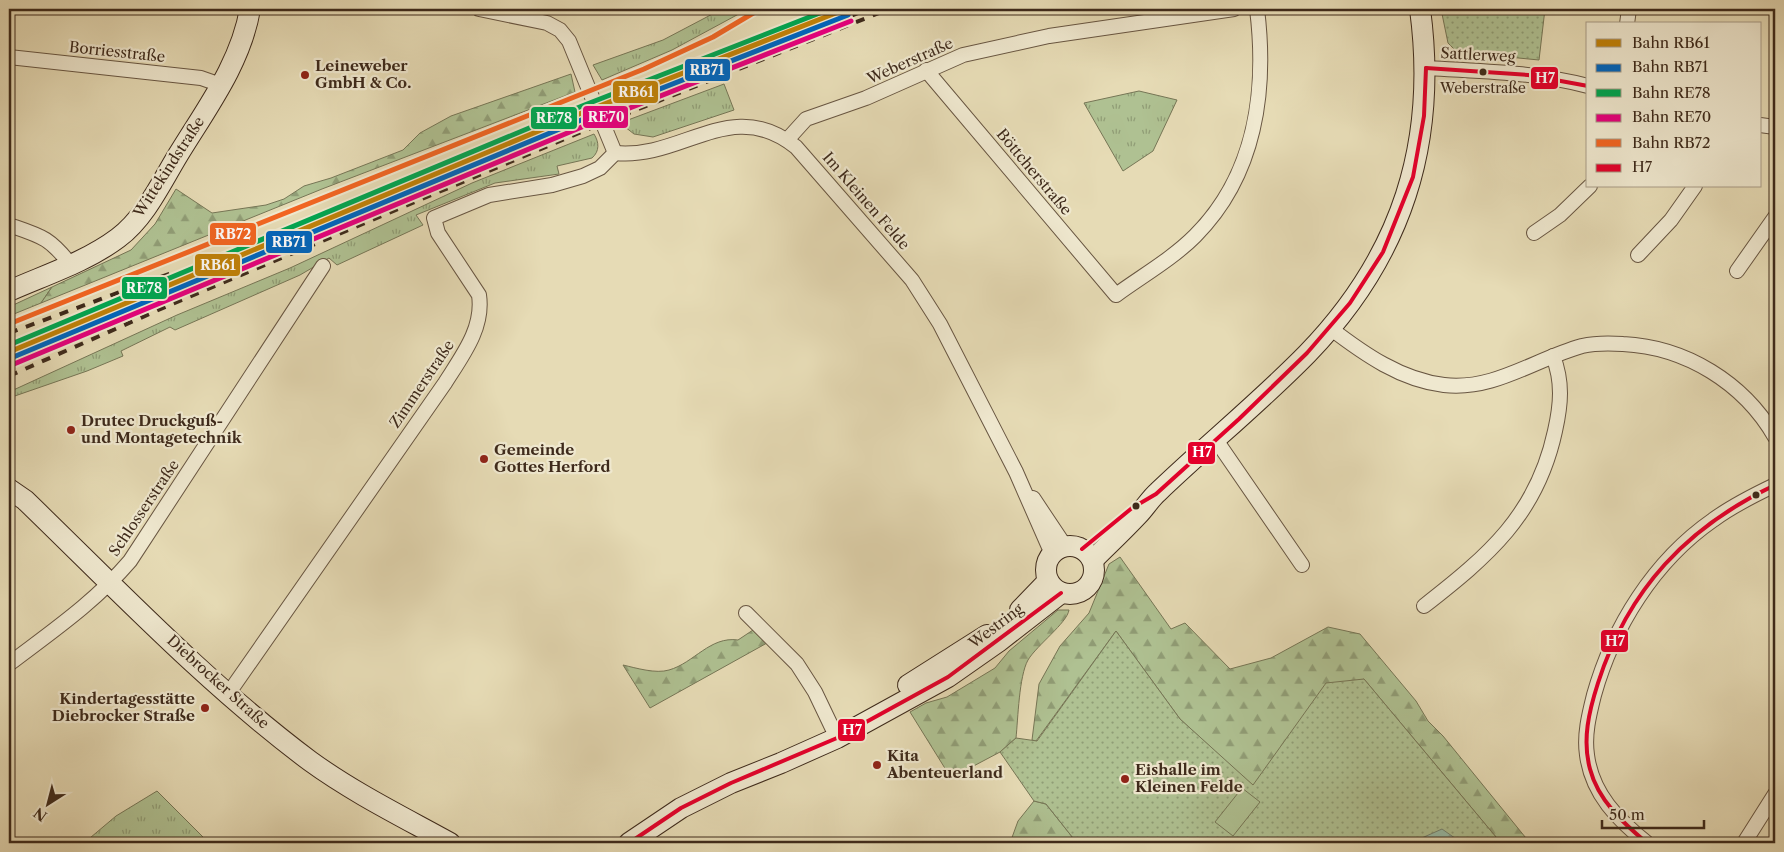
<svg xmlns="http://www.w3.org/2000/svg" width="1784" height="852" viewBox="0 0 1784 852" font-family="'Libre Caslon Text',serif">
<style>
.grass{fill:url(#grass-tufts);stroke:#767656}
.forest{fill:url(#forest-firs);stroke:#767656}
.park{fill:url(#park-dots);stroke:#767656}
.pitch{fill:#afc192;stroke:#767656}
.water{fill:url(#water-ripples);stroke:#738270}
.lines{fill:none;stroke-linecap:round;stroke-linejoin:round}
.street-casing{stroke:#685642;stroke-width:16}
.secondary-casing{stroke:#3e2a1b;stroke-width:22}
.street{stroke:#efe8cf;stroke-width:14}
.secondary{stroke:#efe8cf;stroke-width:20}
.rail{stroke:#3e2a1b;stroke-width:4;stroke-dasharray:9 9;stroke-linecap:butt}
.bus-1-casing{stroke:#efe8cf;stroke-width:8}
.bus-1{stroke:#e4002b;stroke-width:4}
.rail-1-casing{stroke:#efe8cf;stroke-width:9}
.rail-2-casing{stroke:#efe8cf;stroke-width:9}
.rail-3-casing{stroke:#efe8cf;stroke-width:9}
.rail-4-casing{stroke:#efe8cf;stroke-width:9}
.rail-5-casing{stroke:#efe8cf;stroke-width:9}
.rail-1{stroke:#c08108;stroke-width:5}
.rail-2{stroke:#0065bd;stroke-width:5}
.rail-3{stroke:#00a651;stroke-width:5}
.rail-4{stroke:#e5007d;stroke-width:5}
.rail-5{stroke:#f26522;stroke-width:5}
.bus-dot{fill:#3e2a1b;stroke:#efe8cf;stroke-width:2}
.poi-dot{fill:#8f2418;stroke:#efe8cf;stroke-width:2}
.labels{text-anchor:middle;stroke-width:4.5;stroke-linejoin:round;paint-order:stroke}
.bus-label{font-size:14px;fill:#3e2a1b;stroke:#efe8cf}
.street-label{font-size:15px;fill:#3e2a1b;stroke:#efe8cf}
.poi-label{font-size:15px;font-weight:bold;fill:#3e2a1b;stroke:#efe8cf;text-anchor:start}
.line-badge{stroke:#efe8cf;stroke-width:2}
.badge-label{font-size:14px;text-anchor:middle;font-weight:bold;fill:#fff}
</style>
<defs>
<pattern id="grass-tufts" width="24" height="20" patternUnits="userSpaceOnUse" patternTransform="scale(1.25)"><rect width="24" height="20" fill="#afc192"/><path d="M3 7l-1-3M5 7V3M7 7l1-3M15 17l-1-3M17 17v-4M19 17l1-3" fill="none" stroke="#909d76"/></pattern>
<pattern id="forest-firs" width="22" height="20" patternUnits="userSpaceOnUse" patternTransform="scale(1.25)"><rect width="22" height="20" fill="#afc192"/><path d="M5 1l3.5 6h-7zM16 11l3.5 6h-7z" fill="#909d76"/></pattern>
<pattern id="park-dots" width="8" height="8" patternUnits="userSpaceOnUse" patternTransform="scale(1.25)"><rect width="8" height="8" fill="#afc192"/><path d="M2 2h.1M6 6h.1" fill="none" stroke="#909d76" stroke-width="1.8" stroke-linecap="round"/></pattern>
<pattern id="water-ripples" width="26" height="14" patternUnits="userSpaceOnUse" patternTransform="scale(1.25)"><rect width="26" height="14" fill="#97bca8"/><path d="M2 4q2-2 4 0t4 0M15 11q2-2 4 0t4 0" fill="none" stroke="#7d9988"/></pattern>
</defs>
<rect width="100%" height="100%" fill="#e6dbb5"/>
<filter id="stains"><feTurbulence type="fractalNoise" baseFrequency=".004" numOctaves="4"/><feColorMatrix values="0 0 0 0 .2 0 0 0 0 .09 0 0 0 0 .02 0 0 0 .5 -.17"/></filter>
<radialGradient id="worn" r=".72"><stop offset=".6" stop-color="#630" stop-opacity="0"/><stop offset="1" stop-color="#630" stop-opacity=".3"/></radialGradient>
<!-- grass -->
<g class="grass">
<polygon points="722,9 748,9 672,50 602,80 593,65 663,40"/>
<polygon points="724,84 734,110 653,137 634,134 620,123"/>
<polygon points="1139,91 1177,100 1153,151 1123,171 1084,103"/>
<path d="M594,134C599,142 600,151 592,158L557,166L559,174L495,183L416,215L423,225L337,265L329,258L300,275L175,330L170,327L121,351L123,356L87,371L9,398V392L177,315L290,268L472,183Z"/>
<polygon points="52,287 41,303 9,316 9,307"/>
<polygon points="157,791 209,843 84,843 116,816"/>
</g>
<!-- forest -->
<g class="forest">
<polygon points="571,74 575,92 322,189 41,303 52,287 131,250 155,224 176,189 212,213 266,205 284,199 304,186 331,178 403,150 420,133 451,116"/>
<polygon points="1120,557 1171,629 1185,623 1230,669 1271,658 1328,627 1360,634 1416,701 1428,721 1443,736 1530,843 1501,843 1364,679 1318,697 1253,786 1180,719 1116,631 1036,741 1032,740 1039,684 1060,646 1089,613 1109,564"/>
<path d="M1058,610H1069C1067,623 1037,645 1028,660C1019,676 1018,719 1016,738L1000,752L951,778L910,712L926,703L947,697L995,668L1009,651Z"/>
<path d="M753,630L767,643L650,708L623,665C636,668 656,674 669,670C694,663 710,636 738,640Z"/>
<polygon points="1034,801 1046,804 1077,843 1010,843 1018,821"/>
</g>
<!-- park -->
<g class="park">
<polygon points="1441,9 1545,9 1539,60 1457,52 1448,43"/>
<polygon points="1116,631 1180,719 1253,785 1326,683 1364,679 1501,843 1077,843 1046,804 1034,801 1000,752 1016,738 1037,741"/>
</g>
<!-- pitch -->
<polygon class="pitch" points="1242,788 1260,802 1233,836 1215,822"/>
<!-- water -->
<polygon class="water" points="1442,829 1462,843 1407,843 1411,838 1415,841"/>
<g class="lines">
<defs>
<g id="street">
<polyline points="479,9 547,23 560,30 569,41 615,153"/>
<polyline points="1627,24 1629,9"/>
<polyline points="9,57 201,78 221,85"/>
<path d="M1426,68C1480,71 1535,72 1588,86"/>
<path d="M926,70L1116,295C1142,276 1172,259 1195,236C1256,175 1267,90 1257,9"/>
<polyline points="1760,125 1775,127"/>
<polyline points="787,140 806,119 866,98 963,55 1049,36 1234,9"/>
<path d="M615,153C683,160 731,95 796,147L912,280L940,324L1016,472L1052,554"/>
<path d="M9,225C41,236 49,237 71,265"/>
<polyline points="1534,233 1560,215 1590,186"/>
<polyline points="1638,255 1671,220 1695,186"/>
<polyline points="1737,271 1775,217"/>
<path d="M1330,328C1364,354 1401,380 1444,385C1494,391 1535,359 1582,346C1595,343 1610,343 1623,344C1686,347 1744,383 1775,437"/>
<polyline points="1216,440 1302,565"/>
<polyline points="1033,498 1065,546"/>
<path d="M1424,606C1488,556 1537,515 1555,431C1561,404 1563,382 1553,356"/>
<polyline points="746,613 797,664 815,692 837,738"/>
<path d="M9,664C51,632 95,602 130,561L323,266"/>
<path d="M228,694L445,383C462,356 484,328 479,295L438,233L434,218L489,195L552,185L583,176L600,168L615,153"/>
<path d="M1647,843C1618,820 1592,794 1587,755C1584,735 1589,715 1594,695C1613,627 1654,561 1713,520C1732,506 1754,495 1775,485"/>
<polyline points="1744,843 1775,794"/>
</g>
<g id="secondary">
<path d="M9,291C45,275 86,262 118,238C145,218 161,183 178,155C206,109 241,63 250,9"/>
<path d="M9,489L25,500C117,589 207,684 310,761C354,793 403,817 450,843"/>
<circle cx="1070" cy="570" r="24"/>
<path d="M1093,560C1108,545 1123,531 1138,515C1145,508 1150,499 1158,492C1207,445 1260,402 1307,354C1402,256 1438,143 1420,9"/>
<polyline points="1020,610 1048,581"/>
<polyline points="908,685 987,635"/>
<polyline points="629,843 681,808 731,783 781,763 837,738 948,677 998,642 1061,593"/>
</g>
</defs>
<!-- street casing -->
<use href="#street" class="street-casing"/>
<!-- secondary casing -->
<use href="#secondary" class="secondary-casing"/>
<!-- street -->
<use href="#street" class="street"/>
<!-- secondary -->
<use href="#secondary" class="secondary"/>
<!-- rail -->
<g class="rail">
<polyline points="819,29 868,9"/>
<polyline points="9,333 177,271"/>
<polyline points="9,366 262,256 779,44"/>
<polyline points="9,376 172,304 591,128 889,9"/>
</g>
<defs>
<g id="bus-1">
<polyline points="1426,68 1528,75 1588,86"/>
<polyline points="1082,549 1132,508 1156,494 1239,419 1307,353 1350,303 1383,252 1413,177 1424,116 1426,68"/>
<polyline points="629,843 681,808 731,783 837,738 948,677 1061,593"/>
<path d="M1647,843C1623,823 1598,800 1590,769C1582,740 1589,711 1598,683C1628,589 1687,527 1775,485"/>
</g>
</defs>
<!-- bus-1 casing -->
<use href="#bus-1" class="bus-1-casing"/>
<!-- bus-1 -->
<use href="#bus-1" class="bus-1"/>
<defs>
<polyline id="rail-1" points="9,352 584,112 846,9"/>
<polyline id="rail-2" points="11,358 586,118 848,15"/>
<polyline id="rail-3" points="9,345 582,106 830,9"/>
<polyline id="rail-4" points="14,364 589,124 851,21"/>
<polyline id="rail-5" points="9,324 644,69 713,37 760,9"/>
</defs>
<!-- rail-1 casing -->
<use href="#rail-1" class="rail-1-casing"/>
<!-- rail-2 casing -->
<use href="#rail-2" class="rail-2-casing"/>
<!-- rail-3 casing -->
<use href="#rail-3" class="rail-3-casing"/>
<!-- rail-4 casing -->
<use href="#rail-4" class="rail-4-casing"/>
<!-- rail-5 casing -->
<use href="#rail-5" class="rail-5-casing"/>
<!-- rail-1 -->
<use href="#rail-1" class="rail-1"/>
<!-- rail-2 -->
<use href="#rail-2" class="rail-2"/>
<!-- rail-3 -->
<use href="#rail-3" class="rail-3"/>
<!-- rail-4 -->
<use href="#rail-4" class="rail-4"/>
<!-- rail-5 -->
<use href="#rail-5" class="rail-5"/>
</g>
<!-- markers -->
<g class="bus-dot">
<circle cx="1483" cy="72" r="4.5"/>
<circle cx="1756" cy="495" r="4.5"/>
<circle cx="1136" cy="506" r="4.5"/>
</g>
<g class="poi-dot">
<circle cx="305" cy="75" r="5"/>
<circle cx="71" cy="430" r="5"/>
<circle cx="484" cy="459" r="5"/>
<circle cx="205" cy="708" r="5"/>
<circle cx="877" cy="765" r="5"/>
<circle cx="1125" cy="779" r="5"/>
</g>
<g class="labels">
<!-- bus labels -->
<g class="bus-label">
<text x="1483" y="93">Weberstraße</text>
</g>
<!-- street labels -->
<g class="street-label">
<text transform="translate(117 52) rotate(6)" y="5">Borriesstraße</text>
<text transform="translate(1478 55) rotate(3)" y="5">Sattlerweg</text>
<text transform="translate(910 61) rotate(-24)" y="5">Weberstraße</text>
<text transform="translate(169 167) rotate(-57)" y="5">Wittekindstraße</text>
<text transform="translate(1034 172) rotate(50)" y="5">Böttcherstraße</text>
<text transform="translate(866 201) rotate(49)" y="5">Im Kleinen Felde</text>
<text transform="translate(422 384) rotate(-56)" y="5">Zimmerstraße</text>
<text transform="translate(144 508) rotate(-56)" y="5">Schlosserstraße</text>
<text transform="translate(996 626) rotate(-37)" y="5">Westring</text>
<text transform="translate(218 682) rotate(42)" y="5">Diebrocker Straße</text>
</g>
<!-- poi labels -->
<g class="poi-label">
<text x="315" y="71">Leineweber<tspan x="315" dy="17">GmbH &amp; Co.</tspan></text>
<text x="81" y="426">Drutec Druckguß-<tspan x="81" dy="17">und Montagetechnik</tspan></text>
<text x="494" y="455">Gemeinde<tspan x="494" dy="17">Gottes Herford</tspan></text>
<text x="195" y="704" text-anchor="end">Kindertagesstätte<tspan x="195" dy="17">Diebrocker Straße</tspan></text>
<text x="887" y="761">Kita<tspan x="887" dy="17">Abenteuerland</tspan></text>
<text x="1135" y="775">Eishalle im<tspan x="1135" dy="17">Kleinen Felde</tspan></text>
</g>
</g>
<g class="line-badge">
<rect x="684" y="58" width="47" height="24" rx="5" fill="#0065bd"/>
<rect x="1530" y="66" width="29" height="24" rx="5" fill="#e4002b"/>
<rect x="612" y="80" width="47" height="24" rx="5" fill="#c08108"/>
<rect x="582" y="105" width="47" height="24" rx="5" fill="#e5007d"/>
<rect x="530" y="106" width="48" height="24" rx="5" fill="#00a651"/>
<rect x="209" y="222" width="48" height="24" rx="5" fill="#f26522"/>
<rect x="265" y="230" width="48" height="24" rx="5" fill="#0065bd"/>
<rect x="194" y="253" width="47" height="24" rx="5" fill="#c08108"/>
<rect x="121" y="276" width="47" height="24" rx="5" fill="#00a651"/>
<rect x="1187" y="441" width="29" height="24" rx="5" fill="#e4002b"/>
<rect x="1600" y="629" width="29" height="24" rx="5" fill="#e4002b"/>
<rect x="837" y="718" width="29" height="24" rx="5" fill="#e4002b"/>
</g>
<g class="badge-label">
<text x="707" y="75">RB71</text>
<text x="1545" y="83">H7</text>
<text x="636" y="97">RB61</text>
<text x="606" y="122">RE70</text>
<text x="554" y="123">RE78</text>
<text x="233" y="239">RB72</text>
<text x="289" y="247">RB71</text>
<text x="218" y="270">RB61</text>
<text x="144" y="293">RE78</text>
<text x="1202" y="457">H7</text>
<text x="1615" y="646">H7</text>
<text x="852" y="735">H7</text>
</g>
<!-- margin -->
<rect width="1784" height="852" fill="none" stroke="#e6dbb5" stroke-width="30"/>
<rect x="10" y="10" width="1764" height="832" fill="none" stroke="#3e2a1b" stroke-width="2.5"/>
<rect x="15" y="15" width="1754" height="822" fill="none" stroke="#3e2a1b"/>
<!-- legend -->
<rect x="1586" y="22" width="175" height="165" fill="#efe8cf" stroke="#a89c87"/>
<rect x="1596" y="39" width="25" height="8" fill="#c08108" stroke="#a89c87"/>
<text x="1632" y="48" font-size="15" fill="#3e2a1b">Bahn RB61</text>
<rect x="1596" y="64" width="25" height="8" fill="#0065bd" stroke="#a89c87"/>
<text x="1632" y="72" font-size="15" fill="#3e2a1b">Bahn RB71</text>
<rect x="1596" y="89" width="25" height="8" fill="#00a651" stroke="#a89c87"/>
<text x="1632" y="98" font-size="15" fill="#3e2a1b">Bahn RE78</text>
<rect x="1596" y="114" width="25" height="8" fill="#e5007d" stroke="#a89c87"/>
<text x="1632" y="122" font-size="15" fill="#3e2a1b">Bahn RE70</text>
<rect x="1596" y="139" width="25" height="8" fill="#f26522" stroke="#a89c87"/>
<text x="1632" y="148" font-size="15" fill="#3e2a1b">Bahn RB72</text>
<rect x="1596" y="164" width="25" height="8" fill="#e4002b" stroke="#a89c87"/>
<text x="1632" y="172" font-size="15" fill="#3e2a1b">H7</text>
<!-- north arrow -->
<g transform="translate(48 804) rotate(216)" stroke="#efe8cf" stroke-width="4" paint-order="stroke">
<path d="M0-4L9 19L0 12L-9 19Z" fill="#3e2a1b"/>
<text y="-8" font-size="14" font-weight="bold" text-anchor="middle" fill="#3e2a1b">N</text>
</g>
<!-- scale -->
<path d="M1602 820v8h102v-8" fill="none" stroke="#3e2a1b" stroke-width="2.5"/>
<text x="1609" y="820" font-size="15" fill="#3e2a1b" stroke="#efe8cf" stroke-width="4" paint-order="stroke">50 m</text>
<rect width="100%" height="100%" filter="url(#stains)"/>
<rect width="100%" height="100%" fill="url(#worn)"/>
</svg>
